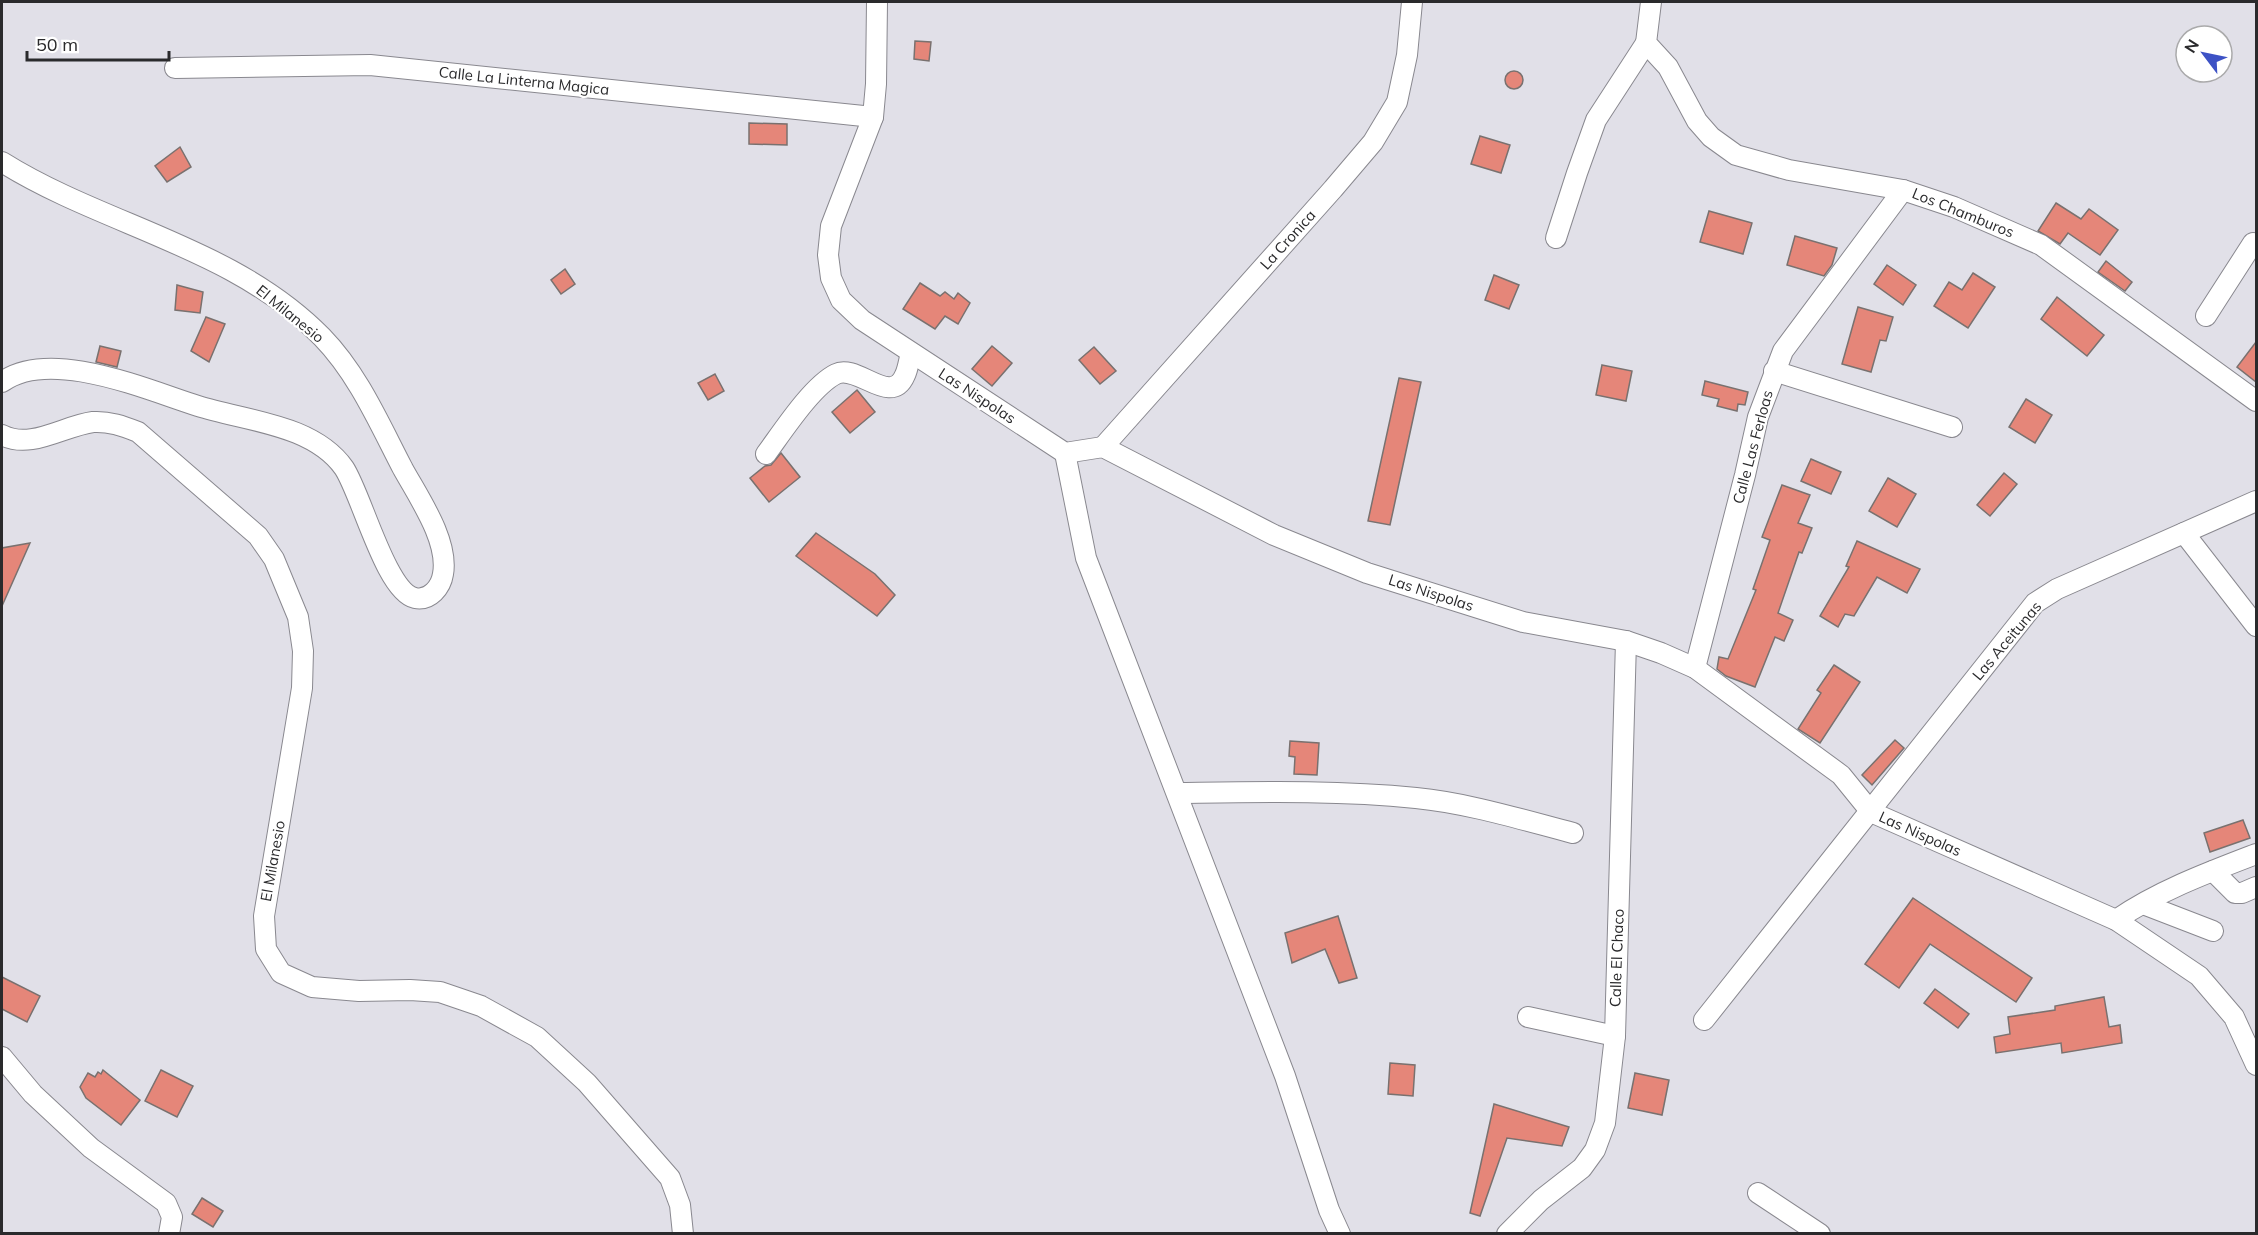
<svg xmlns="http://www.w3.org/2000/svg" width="2258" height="1235" viewBox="0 0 2258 1235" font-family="Mulish,sans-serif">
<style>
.building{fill:#e58679;stroke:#79716f;stroke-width:1.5}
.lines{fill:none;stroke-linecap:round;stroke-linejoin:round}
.minor-casing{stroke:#89888f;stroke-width:22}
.minor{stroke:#fff;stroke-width:20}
.labels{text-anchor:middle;stroke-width:4.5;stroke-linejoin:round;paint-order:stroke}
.street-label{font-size:15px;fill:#2a2a2c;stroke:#fff}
</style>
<rect width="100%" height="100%" fill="#e1e0e8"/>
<!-- building -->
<g class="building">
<polygon points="915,41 931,42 929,61 914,59"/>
<circle cx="1514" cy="80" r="9"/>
<polygon points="749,123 787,124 787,145 749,144"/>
<polygon points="1480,136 1510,145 1501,173 1471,164"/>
<polygon points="180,147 191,167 167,182 155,166"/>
<polygon points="2056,203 2081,219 2089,209 2118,230 2100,255 2068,233 2060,244 2038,231"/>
<polygon points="1709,211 1752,223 1743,254 1700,242"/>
<polygon points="1795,236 1837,248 1832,265 1824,276 1787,265"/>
<polygon points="2106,261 2132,282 2125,291 2098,272"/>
<polygon points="1887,265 1916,285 1903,305 1874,284"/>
<polygon points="565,269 575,284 561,294 551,280"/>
<polygon points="1973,273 1995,287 1968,328 1934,306 1949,282 1962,290"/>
<polygon points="1494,275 1519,285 1509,309 1485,300"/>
<polygon points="920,283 940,296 945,292 954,299 958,293 970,303 958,324 945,316 935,329 903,309"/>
<polygon points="177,285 203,292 200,313 175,310"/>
<polygon points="2057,297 2104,335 2087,356 2041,319"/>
<polygon points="1858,307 1893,317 1886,341 1880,340 1871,372 1842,364"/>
<polygon points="206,317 225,324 209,362 191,351"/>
<polygon points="2256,342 2256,382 2237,367"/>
<polygon points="100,346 121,351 117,367 96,362"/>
<polygon points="992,346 1012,363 992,386 972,369"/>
<polygon points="1094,347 1116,371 1100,384 1079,360"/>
<polygon points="1602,365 1632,371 1626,401 1596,395"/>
<polygon points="715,374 724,391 708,400 698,383"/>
<polygon points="1399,378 1421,382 1390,525 1368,521"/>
<polygon points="1705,381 1748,392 1745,405 1738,404 1737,411 1717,406 1719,399 1702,395"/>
<polygon points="857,390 875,412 850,433 832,412"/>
<polygon points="2026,399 2052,415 2035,443 2009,427"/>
<polygon points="781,453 800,477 769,502 750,478 765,466 771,465"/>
<polygon points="1811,459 1841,472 1831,494 1801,481"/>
<polygon points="2004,473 2017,484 1990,516 1977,505"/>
<polygon points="1888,478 1916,494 1897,527 1869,511"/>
<polygon points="1782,485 1810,495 1798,523 1812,528 1802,553 1799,552 1778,613 1793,620 1784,641 1775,637 1755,687 1726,676 1717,669 1719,657 1728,659 1756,590 1753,589 1770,540 1762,537"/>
<polygon points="816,533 875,574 895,595 877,616 796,556"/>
<polygon points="1857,541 1920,569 1907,593 1877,577 1854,616 1845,614 1838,627 1820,616 1849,567 1846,566"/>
<polygon points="30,543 2,606 2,548"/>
<polygon points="1834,665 1860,682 1820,743 1798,729 1821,693 1817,690"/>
<polygon points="1895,740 1904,748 1872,785 1862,775"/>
<polygon points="1290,741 1319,743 1317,775 1294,774 1295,757 1289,756"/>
<polygon points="2243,820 2250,838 2210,852 2204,833"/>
<polygon points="1913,898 2032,978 2016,1002 1930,944 1899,988 1865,964"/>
<polygon points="1338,916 1357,978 1339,983 1325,949 1292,963 1285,933"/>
<polygon points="2,977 40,996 27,1022 2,1009"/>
<polygon points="1935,989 1969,1014 1958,1028 1924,1003"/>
<polygon points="2104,997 2109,1027 2120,1025 2122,1043 2062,1053 2061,1043 1996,1053 1994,1037 2010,1034 2008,1017 2055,1010 2055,1006"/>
<polygon points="1390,1063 1415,1065 1413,1096 1388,1094"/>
<polygon points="103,1070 140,1100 121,1125 86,1098 80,1087 88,1073 95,1077 98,1072 101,1074"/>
<polygon points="161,1070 193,1086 177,1117 145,1101"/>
<polygon points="1635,1073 1669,1080 1662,1115 1628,1108"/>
<polygon points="1494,1104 1569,1127 1562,1146 1507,1138 1480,1216 1470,1213"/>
<polygon points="202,1198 223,1211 213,1227 192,1214"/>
</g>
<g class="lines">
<defs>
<g id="minor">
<polyline points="877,2 876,84 873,117 831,226 828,255 831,278 841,300 862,320 1065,453 1103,447 1274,535 1367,573 1523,622 1626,641 1661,653 1695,668 1841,775 1871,812 2116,920 2199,976 2234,1017 2256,1065"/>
<polyline points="1651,2 1646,43 1668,67 1697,121 1711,137 1736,155 1789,170 1903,190 1954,207 2041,245 2256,401"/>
<polyline points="175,68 370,65 873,117"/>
<path d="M2,162C104,226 234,247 322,337C358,374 379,423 403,469C419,498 449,541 443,574C441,587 430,601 415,598C386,592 361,493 344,468C313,424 245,421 198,406C147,390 50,347 2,382"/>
<polyline points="1556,238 1577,173 1596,120 1646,43"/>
<polyline points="2206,316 2253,243 2256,246"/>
<polyline points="1774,371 1952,427"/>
<path d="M2,435C31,450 63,426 93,422C109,421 123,426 138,432L258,536L274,559L298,617L303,651L302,688L264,916L266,949L281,973L312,987L359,991L410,990L440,992L481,1006L537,1037L587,1083L670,1178L680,1205L683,1234"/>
<polyline points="1103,447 1333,189 1373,142 1397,102 1407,55 1412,2"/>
<polyline points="1065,453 1086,558 1285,1076 1329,1210 1340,1234"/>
<path d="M766,454C783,431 812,386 836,374C857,363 891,408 905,375C908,369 909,360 911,353"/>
<polyline points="2184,533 2256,626"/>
<polyline points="1695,668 1745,475 1758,417 1783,351 1903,190"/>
<path d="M1177,793C1257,792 1337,790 1416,798C1468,803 1523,820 1573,833"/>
<polyline points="2213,871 2235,893 2242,893 2256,887"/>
<polyline points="2143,904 2213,931"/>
<path d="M2116,920C2158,891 2209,872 2256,854"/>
<polyline points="1528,1017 1615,1036"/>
<polyline points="1704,1020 2035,603 2057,589 2256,501"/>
<polyline points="2,1057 33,1094 91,1148 166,1203 172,1217 169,1234"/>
<polyline points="1758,1193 1820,1234"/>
<polyline points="1507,1234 1541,1200 1582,1168 1595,1150 1605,1123 1615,1036 1626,641"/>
</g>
</defs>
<!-- minor casing -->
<use href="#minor" class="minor-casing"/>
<!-- minor -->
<use href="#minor" class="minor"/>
</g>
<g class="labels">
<!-- street labels -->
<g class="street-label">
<text transform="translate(524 81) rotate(6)" y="5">Calle La Linterna Magica</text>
<text transform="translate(1963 213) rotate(22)" y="5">Los Chamburos</text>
<text transform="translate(1288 240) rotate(-48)" y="5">La Cronica</text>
<text transform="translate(290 314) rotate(39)" y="5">El Milanesio</text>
<text transform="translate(977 396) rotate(33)" y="5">Las Nispolas</text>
<text transform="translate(1753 447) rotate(-75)" y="5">Calle Las Ferloas</text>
<text transform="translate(1431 593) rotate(18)" y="5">Las Nispolas</text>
<text transform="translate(2007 641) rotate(-50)" y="5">Las Aceitunas</text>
<text transform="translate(1920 834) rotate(24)" y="5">Las Nispolas</text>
<text transform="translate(273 861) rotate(-80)" y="5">El Milanesio</text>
<text transform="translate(1617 958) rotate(-88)" y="5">Calle El Chaco</text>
</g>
</g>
<!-- border -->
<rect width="2258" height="1235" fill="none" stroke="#2a2a2c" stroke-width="6"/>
<!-- north arrow -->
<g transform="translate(2204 54) rotate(302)"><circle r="28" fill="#ffffff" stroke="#aaaaab" stroke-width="1.5"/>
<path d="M0-4.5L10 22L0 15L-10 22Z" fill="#3d52c5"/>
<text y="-9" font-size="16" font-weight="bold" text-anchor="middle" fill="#2a2a2c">N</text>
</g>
<!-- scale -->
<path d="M27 51v9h142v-9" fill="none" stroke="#2a2a2c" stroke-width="3"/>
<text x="36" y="51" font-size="18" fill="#2a2a2c" stroke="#ffffff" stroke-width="4.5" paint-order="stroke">50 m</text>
</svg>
